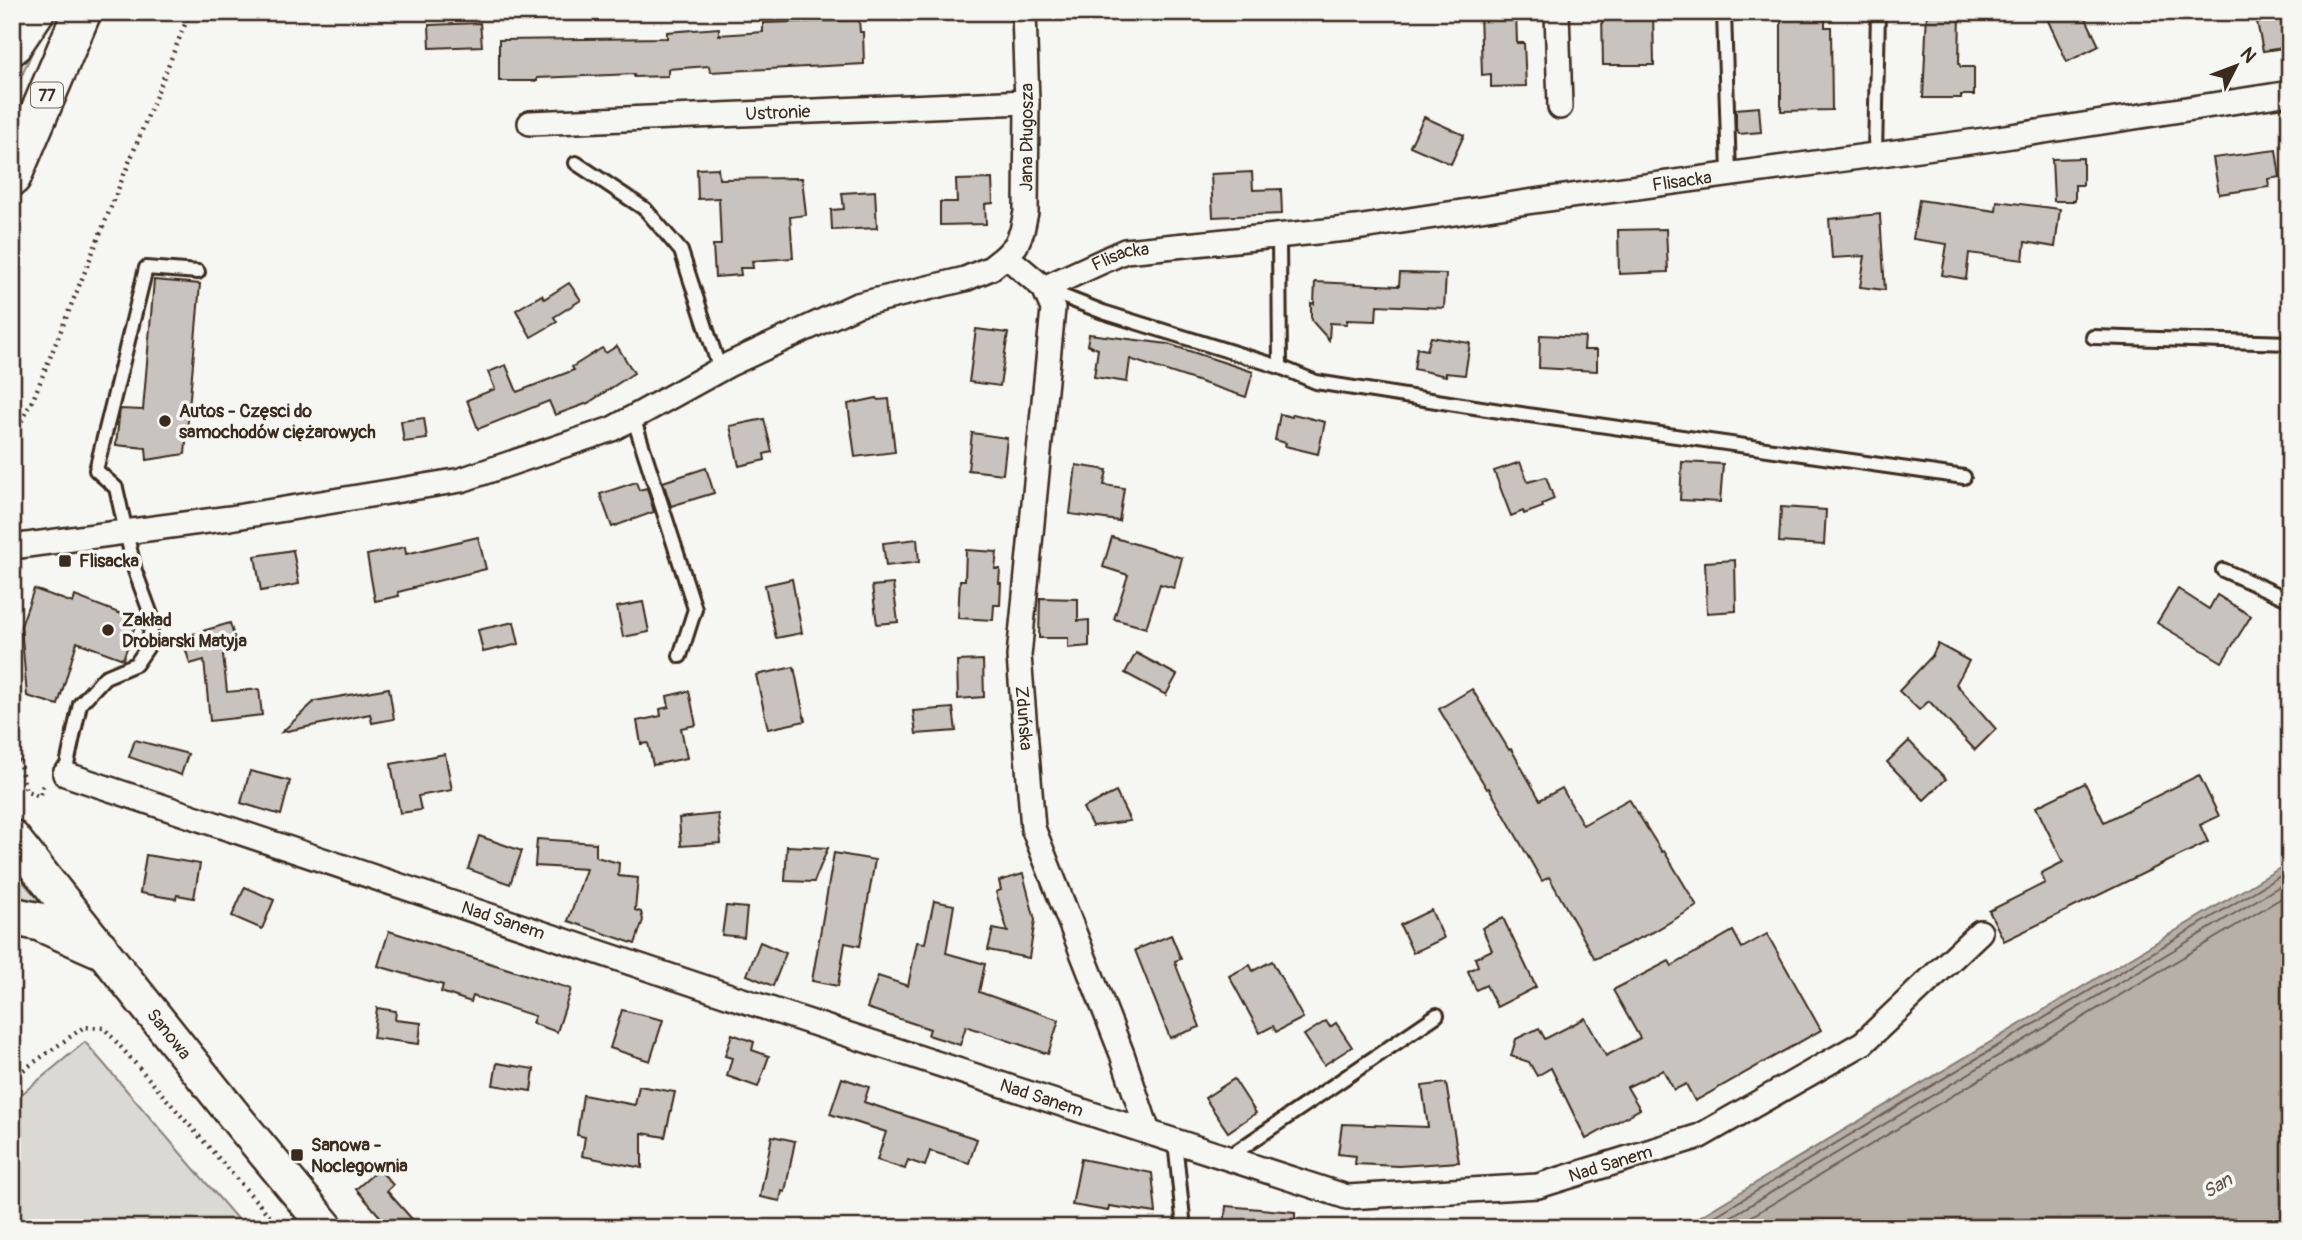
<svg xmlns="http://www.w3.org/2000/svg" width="2302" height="1240" viewBox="0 0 2302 1240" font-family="Pangolin,sans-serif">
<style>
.green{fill:#dad9d3;stroke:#8a8278;stroke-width:2}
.water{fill:#b6b0a9;stroke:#857a71;stroke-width:2}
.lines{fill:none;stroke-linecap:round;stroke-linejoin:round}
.shore{stroke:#6c6056;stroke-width:2}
.building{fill:#c8c3be;stroke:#3b2a1e;stroke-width:2}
.service-casing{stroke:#3b2a1e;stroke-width:18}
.minor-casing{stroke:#3b2a1e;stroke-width:28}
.secondary-casing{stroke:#3b2a1e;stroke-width:38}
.primary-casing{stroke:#3b2a1e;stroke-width:42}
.path{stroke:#3b2a1e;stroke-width:4.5;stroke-dasharray:2 5;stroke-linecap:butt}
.service{stroke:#f6f6f2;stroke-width:12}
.minor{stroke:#f6f6f2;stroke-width:23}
.secondary{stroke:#f6f6f2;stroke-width:33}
.primary{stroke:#f6f6f2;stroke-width:37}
.poi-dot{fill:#3b2a1e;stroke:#f6f6f2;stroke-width:2.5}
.labels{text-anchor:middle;stroke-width:7;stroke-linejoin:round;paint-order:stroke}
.shield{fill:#f6f6f2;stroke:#73675e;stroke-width:2}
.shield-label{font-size:16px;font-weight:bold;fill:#3b2a1e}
.street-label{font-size:18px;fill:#3b2a1e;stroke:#f6f6f2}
.poi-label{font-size:18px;font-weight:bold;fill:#3b2a1e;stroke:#f6f6f2;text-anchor:start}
.water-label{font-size:19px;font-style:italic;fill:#605248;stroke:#f6f6f2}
</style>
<rect width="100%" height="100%" fill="#f6f6f2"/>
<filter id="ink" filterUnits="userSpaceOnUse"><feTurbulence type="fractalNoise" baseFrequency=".0143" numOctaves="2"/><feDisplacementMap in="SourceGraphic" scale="14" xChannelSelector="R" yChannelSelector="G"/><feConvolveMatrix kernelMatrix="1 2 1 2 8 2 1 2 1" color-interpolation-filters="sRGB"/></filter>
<g filter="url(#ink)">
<!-- green -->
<g class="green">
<polygon points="40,34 12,98 12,74"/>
<polygon points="12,870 52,914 12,908"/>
<polygon points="85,1042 245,1228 17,1228 12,1206 12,1102"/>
</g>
<!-- water -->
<polygon class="water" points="2290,862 2290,1228 1681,1228"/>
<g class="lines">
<!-- shore -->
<g class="shore">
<polyline points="1695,1228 2290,870"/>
<polyline points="1712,1228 2290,880"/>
<polyline points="1732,1228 2290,893"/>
</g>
</g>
<!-- building -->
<g class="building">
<polygon points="1480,12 1516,12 1517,43 1524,43 1526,86 1491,87 1491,74 1482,75"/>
<polygon points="1602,12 1653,12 1654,65 1603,65"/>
<polygon points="1781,12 1825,12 1825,27 1831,27 1832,110 1781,111"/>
<polygon points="1927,12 1960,12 1959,64 1961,67 1974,67 1974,95 1961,95 1961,98 1923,98"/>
<polygon points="2044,12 2083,12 2099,46 2067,62"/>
<polygon points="2255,12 2290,12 2290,47 2263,51"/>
<polygon points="859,20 860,32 863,32 864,64 710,72 709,66 668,69 668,76 634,77 634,74 537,78 537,81 499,81 499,40 667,38 667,32 719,28 719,35 763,32 763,23"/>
<polygon points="480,23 482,46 430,48 429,25"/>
<polygon points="1759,107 1761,132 1739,134 1736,129 1736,109"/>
<polygon points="1424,117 1464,135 1451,164 1410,146"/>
<polygon points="2276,150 2280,177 2268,179 2269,187 2219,194 2213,158"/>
<polygon points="2083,158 2083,185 2075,185 2075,201 2054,201 2052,159"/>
<polygon points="718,168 719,179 802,178 806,215 790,217 793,258 752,261 753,268 740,268 741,275 715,277 713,245 721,245 719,198 698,199 697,169"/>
<polygon points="1252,172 1253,190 1281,189 1282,214 1213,217 1211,174"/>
<polygon points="992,179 993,203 985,204 986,224 940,225 940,202 957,202 956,180"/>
<polygon points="875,191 877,228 832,230 831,210 844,209 842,193"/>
<polygon points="1919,200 1996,211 1997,201 2060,209 2055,247 2025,242 2023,260 1969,253 1966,279 1942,275 1947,244 1913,239"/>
<polygon points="1880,214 1880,216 1885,290 1860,287 1865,256 1832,258 1829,219"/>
<polygon points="1666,229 1668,272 1619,274 1618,230"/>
<polygon points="1400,273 1446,274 1444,308 1377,305 1376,321 1347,320 1347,324 1330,323 1329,340 1313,322 1311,317 1311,303 1314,304 1315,282 1399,286"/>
<polygon points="154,280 200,284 185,454 147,460 146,448 116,445 120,409 143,410"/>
<polygon points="569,283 581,300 554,317 557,322 531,337 516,310 542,295 544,299"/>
<polygon points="976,329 1008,333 1000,386 969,382"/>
<polygon points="1089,334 1168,344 1253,372 1246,397 1130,359 1127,382 1094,377 1098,349 1087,345"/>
<polygon points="1540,335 1585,337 1584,350 1597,350 1597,371 1539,368"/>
<polygon points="1431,337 1470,343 1465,375 1446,373 1446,376 1414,369 1417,348 1427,350"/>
<polygon points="617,346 634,373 588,403 555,415 549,401 478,429 467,400 495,389 488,372 506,365 517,392 574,370 572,367 602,348 606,353"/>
<polygon points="877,398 878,400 889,399 895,452 855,457 848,404"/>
<polygon points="1280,414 1292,417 1293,414 1325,422 1318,454 1285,446 1286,443 1275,440"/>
<polygon points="424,418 427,439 404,442 401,421"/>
<polygon points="764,419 772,452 764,454 765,460 739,466 730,426"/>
<polygon points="972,433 1007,438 1003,474 968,470"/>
<polygon points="1520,462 1528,482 1546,477 1554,499 1542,504 1543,507 1524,514 1523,511 1511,516 1494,471"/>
<polygon points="1682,462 1723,464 1720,502 1680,500"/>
<polygon points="1076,465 1107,470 1104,485 1124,488 1119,521 1070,514"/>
<polygon points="706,468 714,493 671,506 663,482"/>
<polygon points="636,482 639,490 647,488 654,512 612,527 600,494"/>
<polygon points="1781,507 1826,510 1824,545 1779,542"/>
<polygon points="478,537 486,569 413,587 414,588 398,592 399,596 375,601 367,555 405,547 406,554"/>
<polygon points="1112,537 1182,558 1174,588 1160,584 1146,628 1114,619 1128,575 1103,567"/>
<polygon points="917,539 919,562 886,566 883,543"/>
<polygon points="293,550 299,584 261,591 255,556"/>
<polygon points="966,550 997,552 995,569 1000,569 999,583 1001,583 1000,605 994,605 993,620 958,618 960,580 965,580"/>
<polygon points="1735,560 1736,611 1707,613 1705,562"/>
<polygon points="792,579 802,633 776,638 765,585"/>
<polygon points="893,584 898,622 877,624 872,586"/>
<polygon points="34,589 73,603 75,596 137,620 123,659 77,642 58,705 27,696 21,626"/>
<polygon points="2178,589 2209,609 2217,595 2251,616 2222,662 2157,623"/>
<polygon points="1040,598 1078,599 1078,621 1089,620 1089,646 1068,648 1068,638 1039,638"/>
<polygon points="643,602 649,632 623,637 617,607"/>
<polygon points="514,622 519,644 483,652 478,630"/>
<polygon points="230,623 238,650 223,655 227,692 259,689 262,715 210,721 204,660 190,664 182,637"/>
<polygon points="1938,644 1969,661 1956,684 1996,729 1975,750 1929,701 1919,710 1899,691 1932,656"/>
<polygon points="1136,653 1177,675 1166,695 1125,673"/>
<polygon points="983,660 984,697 958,699 957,661"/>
<polygon points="794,667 805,721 768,729 756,675"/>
<polygon points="389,688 394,719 372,723 370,714 282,732 315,701"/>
<polygon points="1472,689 1509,750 1511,749 1540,800 1562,788 1583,825 1629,799 1662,852 1664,851 1697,906 1653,932 1595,959 1549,877 1542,881 1489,788 1487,789 1439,709"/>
<polygon points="689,691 696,725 681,728 687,758 653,765 648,743 641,744 637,721 661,716 660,709 669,707 667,696"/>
<polygon points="953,708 956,731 916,734 913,711"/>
<polygon points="135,740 188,754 181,775 129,757"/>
<polygon points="1909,741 1946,779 1924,800 1887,762"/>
<polygon points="445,754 452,790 418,796 421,810 400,813 391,764"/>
<polygon points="250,771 290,781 281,815 241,803"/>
<polygon points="2199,775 2219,816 2200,825 2208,842 2004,941 1989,911 2045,883 2041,873 2063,862 2036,807 2085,783 2104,822"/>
<polygon points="1116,792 1130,821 1092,826 1083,808"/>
<polygon points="718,814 721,843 681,846 679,818"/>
<polygon points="479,836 522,851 510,884 468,869"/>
<polygon points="537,839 596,843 596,857 619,863 618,876 638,878 635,910 641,912 643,920 635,944 568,921 586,869 535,866"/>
<polygon points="787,846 828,848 814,882 785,881"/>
<polygon points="834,853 875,860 860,946 845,943 838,986 812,981"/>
<polygon points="146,855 200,864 194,898 177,895 176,899 140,893"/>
<polygon points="1023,874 1035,920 1029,958 988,950 993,929 1008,932 996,892 1001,890 999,881"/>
<polygon points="245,887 274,900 262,929 232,916"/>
<polygon points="934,901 954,905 946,953 985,964 979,992 1059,1020 1048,1054 966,1026 960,1045 928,1035 930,1029 867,1008 878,976 908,986 917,942 925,943"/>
<polygon points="726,906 747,908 744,937 722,935"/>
<polygon points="1431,910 1444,938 1413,953 1400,925"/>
<polygon points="1503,918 1536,987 1497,1007 1486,985 1476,990 1468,971 1478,966 1475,958 1492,950 1482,928"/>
<polygon points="389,931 571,989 557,1032 532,1023 535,1016 473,996 471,1002 441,992 443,985 378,966"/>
<polygon points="1733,931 1742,948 1767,934 1821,1030 1695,1101 1686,1084 1674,1090 1663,1070 1627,1087 1640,1109 1586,1139 1551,1068 1537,1076 1529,1062 1511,1056 1516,1039 1539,1028 1545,1039 1585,1018 1606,1056 1640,1038 1613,990 1669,961 1672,966"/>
<polygon points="1171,935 1181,959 1175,961 1177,968 1200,1027 1170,1038 1135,950"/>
<polygon points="760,942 786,953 773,986 747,975"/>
<polygon points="1272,961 1303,1018 1276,1032 1273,1026 1260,1033 1229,976 1250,965 1253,971"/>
<polygon points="377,1008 396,1011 395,1020 421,1023 419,1044 373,1038"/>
<polygon points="622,1010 663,1020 650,1061 610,1048"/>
<polygon points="1326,1021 1330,1027 1336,1023 1352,1047 1324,1065 1304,1035"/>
<polygon points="732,1034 754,1042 752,1050 769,1056 758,1087 727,1076 732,1058 725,1056"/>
<polygon points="497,1063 534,1069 531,1091 493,1085"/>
<polygon points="842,1078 869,1087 864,1102 977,1139 969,1163 930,1151 925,1166 908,1160 905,1169 877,1160 886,1132 830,1114"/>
<polygon points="1234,1079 1256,1113 1228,1132 1205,1098"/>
<polygon points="1446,1083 1459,1162 1399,1166 1355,1164 1356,1156 1338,1154 1342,1124 1428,1127 1422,1086"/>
<polygon points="639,1086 675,1092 665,1137 642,1133 642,1168 582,1156 585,1137 577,1135 583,1095 635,1105"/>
<polygon points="772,1136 795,1141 785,1192 782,1191 780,1201 760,1197"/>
<polygon points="1081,1159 1152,1173 1156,1213 1109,1206 1108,1211 1072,1205"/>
<polygon points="379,1169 393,1185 387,1191 420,1228 390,1228 356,1189"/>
<polygon points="1226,1206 1295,1212 1295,1228 1224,1228"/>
</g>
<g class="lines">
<defs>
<g id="service">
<polyline points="1724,12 1729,174"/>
<polyline points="1875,154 1878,12"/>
<polyline points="576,163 645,209 681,251 720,370"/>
<polyline points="1279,236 1280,367"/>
<polyline points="1044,289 1103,312 1280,367 1316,382 1500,411 1964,477"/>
<polyline points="2093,337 2290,343"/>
<polyline points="633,417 695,609 680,656"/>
<polyline points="2223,570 2290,600"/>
<polyline points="65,774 80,704 105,677 136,664 147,648 153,620 135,571 116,488 96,470 146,268 198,272"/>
<polyline points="1175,1141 1184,1228"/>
<polyline points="1227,1158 1437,1015"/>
</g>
<g id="minor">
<polyline points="1557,12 1560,107"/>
<path id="s1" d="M530,123L1027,102"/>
<path id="s2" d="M1006,256L1044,288L1125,251L1356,228L1527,202L1992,139L2290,93"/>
<path id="s3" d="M1044,288L1053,309L1019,656L1033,828L1122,1054L1148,1132"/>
<path id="s4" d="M12,547L230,518L461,480L612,429L730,364L857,305L965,279L991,268L1006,256L1016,245L1022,231L1026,212L1027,102L1024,12"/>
<path id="s5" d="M65,774L739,999L1347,1197L1538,1186L1700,1136L1863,1043L1980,932"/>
</g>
<g id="secondary">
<path id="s6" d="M12,837L240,1123L327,1228"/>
</g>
<g id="primary">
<polyline points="12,46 35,12"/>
<polyline points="12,177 82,12"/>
<polyline points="12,916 40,922 99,948"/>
</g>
</defs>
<!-- service casing -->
<use href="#service" class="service-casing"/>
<!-- minor casing -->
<use href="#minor" class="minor-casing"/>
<!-- secondary casing -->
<use href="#secondary" class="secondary-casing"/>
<!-- primary casing -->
<use href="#primary" class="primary-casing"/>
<!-- path -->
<g class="path">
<polyline points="12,440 34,397 190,12"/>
<polyline points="14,739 26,791 40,796 44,781"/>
<polyline points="12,1078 84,1027 104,1028 280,1228"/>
</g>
<!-- service -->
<use href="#service" class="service"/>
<!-- minor -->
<use href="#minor" class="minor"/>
<!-- secondary -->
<use href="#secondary" class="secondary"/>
<!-- primary -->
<use href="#primary" class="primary"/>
</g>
</g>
<!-- markers -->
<g class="poi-dot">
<circle cx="165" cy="421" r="7"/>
<rect x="58" y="554" width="14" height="14" rx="3.5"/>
<circle cx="108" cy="630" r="7"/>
<rect x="290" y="1148" width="14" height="14" rx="3.5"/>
</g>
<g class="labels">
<!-- shield labels -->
<rect class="shield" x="31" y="82.5" width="32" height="25" rx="5"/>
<g class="shield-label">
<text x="47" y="101">77</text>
</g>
<!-- street labels -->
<g class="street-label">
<text dy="6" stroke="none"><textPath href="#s1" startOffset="248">Ustronie</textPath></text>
<text dy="6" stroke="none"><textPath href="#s4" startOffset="1171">Jana Długosza</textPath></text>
<text dy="6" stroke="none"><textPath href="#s2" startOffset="700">Flisacka</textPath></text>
<text dy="6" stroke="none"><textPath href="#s2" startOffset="133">Flisacka</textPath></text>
<text dy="6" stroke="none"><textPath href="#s3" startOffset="434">Zduńska</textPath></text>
<text dy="6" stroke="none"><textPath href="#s5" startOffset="462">Nad Sanem</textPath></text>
<text dy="6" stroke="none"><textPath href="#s6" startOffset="252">Sanowa</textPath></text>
<text dy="6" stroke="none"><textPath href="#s5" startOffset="1029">Nad Sanem</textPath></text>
<text dy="6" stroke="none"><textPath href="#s5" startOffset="1617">Nad Sanem</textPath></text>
</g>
<!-- poi labels -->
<g class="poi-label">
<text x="179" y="417">Autos - Częsci do<tspan x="179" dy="21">samochodów ciężarowych</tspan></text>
<text x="79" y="567">Flisacka</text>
<text x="122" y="626">Zakład<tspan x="122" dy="21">Drobiarski Matyja</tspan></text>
<text x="311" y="1151">Sanowa -<tspan x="311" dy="21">Noclegownia</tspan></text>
</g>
<!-- water labels -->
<g class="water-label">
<text transform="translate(2217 1185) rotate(-31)" y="7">San</text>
</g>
</g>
<!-- margin -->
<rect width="2302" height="1240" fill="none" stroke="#f6f6f2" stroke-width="42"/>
<rect x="21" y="21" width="2260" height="1198" fill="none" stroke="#3b2a1e" stroke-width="2.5" filter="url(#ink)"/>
<!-- north arrow -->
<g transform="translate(2236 66) rotate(48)" stroke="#f6f6f2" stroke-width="5" paint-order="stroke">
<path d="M0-5L12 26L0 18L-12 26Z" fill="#3b2a1e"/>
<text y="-10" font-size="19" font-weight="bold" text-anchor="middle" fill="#3b2a1e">N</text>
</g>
</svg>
